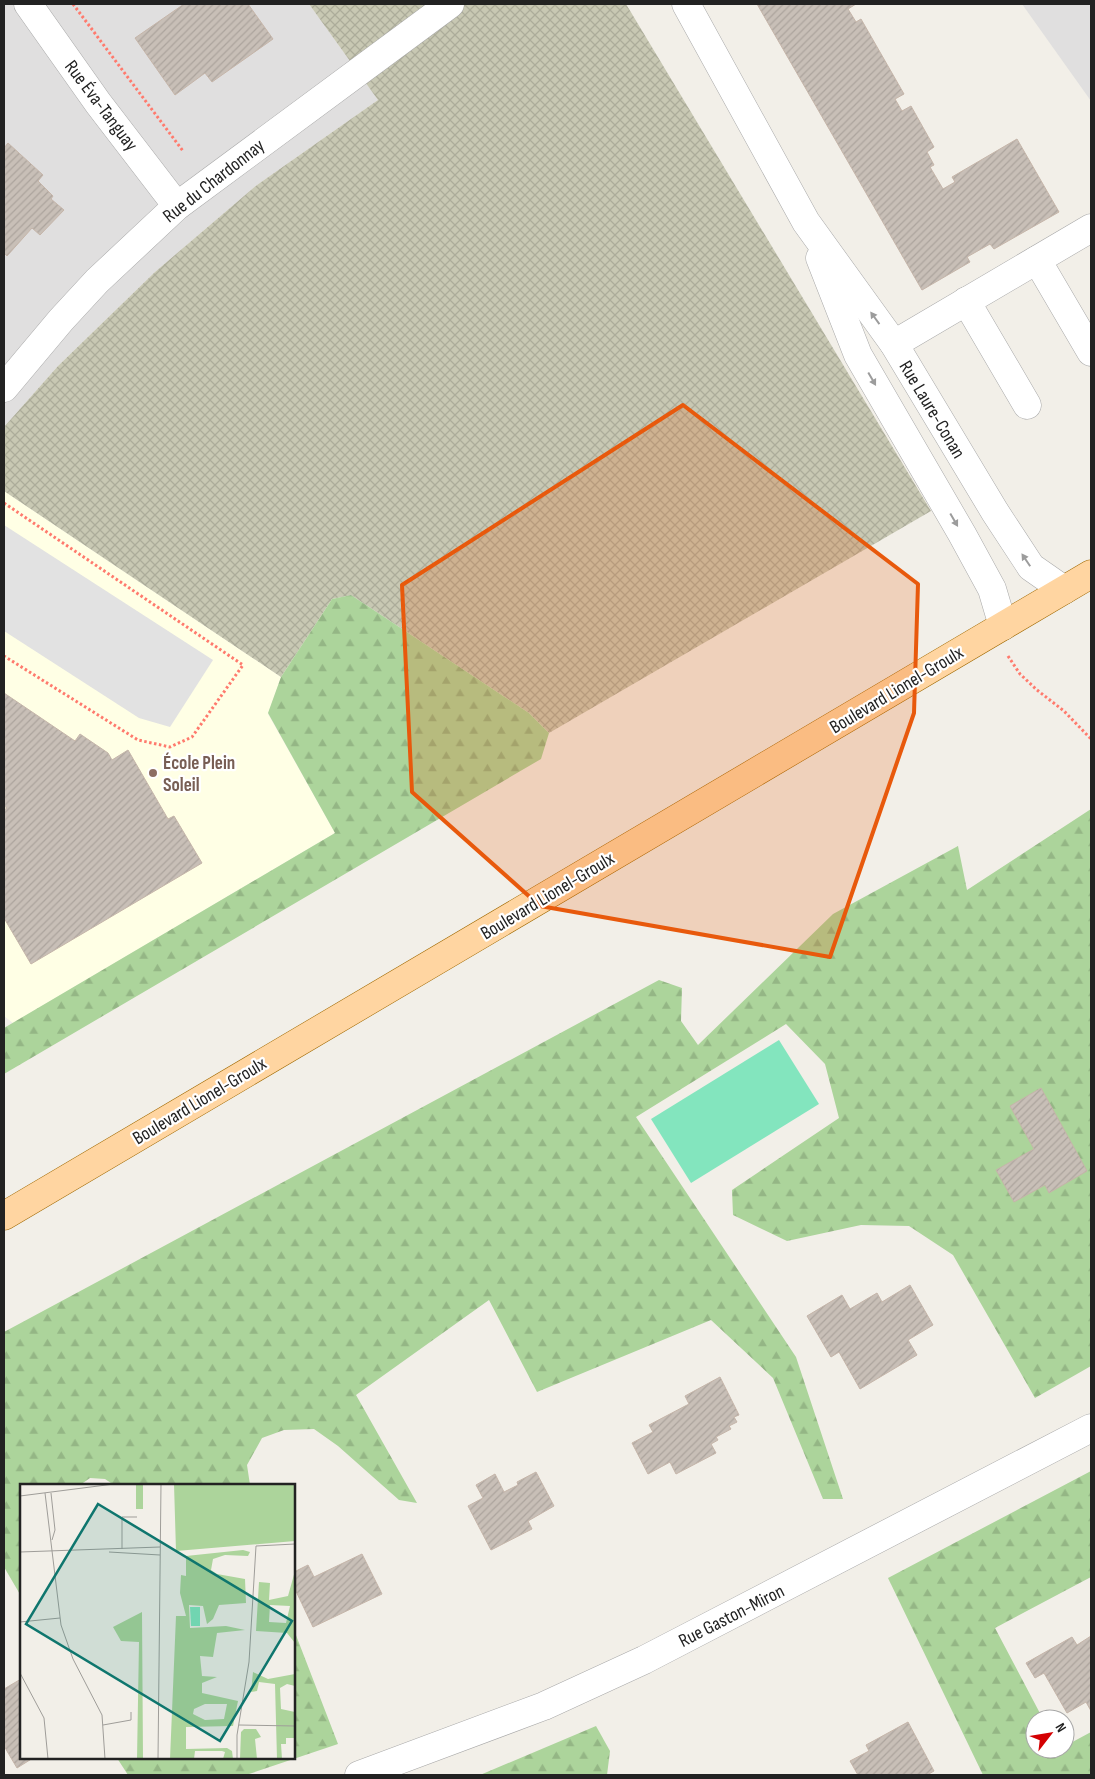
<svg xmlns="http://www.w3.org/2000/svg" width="1095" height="1779" viewBox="0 0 1095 1779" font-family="'Sofia Sans Condensed',sans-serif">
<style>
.residential{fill:#e0dfdf}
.education{fill:#ffffe5}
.construction{fill:url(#construction-cross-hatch)}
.forest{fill:url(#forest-firs)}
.pitch{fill:#83e5be}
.parking{fill:#e2e2e2}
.building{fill:url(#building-hatch);stroke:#c5b5a9}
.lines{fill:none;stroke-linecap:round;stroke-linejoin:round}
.minor-casing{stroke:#a9a9a9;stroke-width:29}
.major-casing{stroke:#a06900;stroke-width:29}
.path{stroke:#ff7a6d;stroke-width:3;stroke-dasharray:2.5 2.5;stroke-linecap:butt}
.minor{stroke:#fff;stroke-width:28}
.major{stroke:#ffd5a1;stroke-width:28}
.oneway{fill:#9c9c9c}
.marked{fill:#e8590c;fill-opacity:0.2;stroke:#e8590c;stroke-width:4;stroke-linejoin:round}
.education-dot{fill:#8d6e63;stroke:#fff;stroke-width:2}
.labels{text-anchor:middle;stroke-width:4.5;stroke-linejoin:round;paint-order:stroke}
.street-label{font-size:19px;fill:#222;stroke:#fff}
.education-label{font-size:19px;font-weight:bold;fill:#785e54;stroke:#fff;text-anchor:start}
.inset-road{fill:none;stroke:#9f9d99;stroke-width:1}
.view{fill:#0f766e;fill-opacity:0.15;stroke:#0f766e;stroke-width:2.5}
.inset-edge{fill:none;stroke:#222;stroke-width:2.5}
</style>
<defs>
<pattern id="construction-cross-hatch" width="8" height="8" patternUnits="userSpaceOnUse" patternTransform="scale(1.25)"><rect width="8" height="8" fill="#c8c8b3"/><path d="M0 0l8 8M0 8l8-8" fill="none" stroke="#acac9a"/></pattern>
<pattern id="forest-firs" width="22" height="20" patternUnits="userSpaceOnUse" patternTransform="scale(1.25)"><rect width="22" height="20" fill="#acd49b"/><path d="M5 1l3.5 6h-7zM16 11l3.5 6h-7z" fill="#94b685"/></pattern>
<pattern id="building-hatch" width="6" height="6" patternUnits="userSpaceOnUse" patternTransform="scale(1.25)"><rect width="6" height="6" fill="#c8bfb7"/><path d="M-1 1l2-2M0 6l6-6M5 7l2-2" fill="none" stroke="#aca49d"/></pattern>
</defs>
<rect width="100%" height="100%" fill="#f2efe8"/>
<!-- residential -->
<g class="residential">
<polygon points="4,4 309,4 378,100 257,185 155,272 58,366 4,427"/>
<polygon points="1022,4 1091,4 1091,101"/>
</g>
<!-- education -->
<polygon class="education" points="4,491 281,677 268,714 335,833 13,1023 4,1016"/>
<!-- construction -->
<polygon class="construction" points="309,4 626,4 931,511 549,733 529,713 351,595 332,599 281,677 4,491 4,427 58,366 155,272 257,185 378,100"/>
<!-- forest -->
<g class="forest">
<polygon points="351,595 529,713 549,733 541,759 4,1074 4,1028 335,833 268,713 281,677 332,599"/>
<polygon points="1091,809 1091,1366 1035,1398 953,1255 909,1226 861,1225 787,1241 733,1215 732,1190 839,1118 825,1064 786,1024 636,1117 796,1357 843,1499 823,1499 773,1378 711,1320 537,1392 489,1300 356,1395 417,1503 399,1500 338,1446 314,1429 284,1430 262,1438 247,1465 250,1485 114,1485 105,1479 90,1478 80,1485 21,1485 21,1596 4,1567 4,1332 659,980 682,988 681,1021 698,1045 833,914 958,846 967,890"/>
<polygon points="1091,1471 1091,1577 995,1628 1043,1719 1035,1719 1035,1749 1065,1749 1065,1746 1091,1732 1091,1775 983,1775 888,1578"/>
<polygon points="294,1630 338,1744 246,1775 128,1775 117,1758 294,1758"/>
<polygon points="596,1726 610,1751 607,1775 480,1775"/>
</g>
<!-- pitch -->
<polygon class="pitch" points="779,1040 819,1104 691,1183 651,1119"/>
<!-- parking -->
<polygon class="parking" points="4,525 213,660 170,727 139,718 4,631"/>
<!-- building -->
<g class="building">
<polygon points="184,4 248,4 273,39 212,82 205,73 175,95 135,38"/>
<polygon points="757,4 856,4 848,9 856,22 861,19 904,94 895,99 902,111 911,106 934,147 927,152 934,165 930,167 943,189 955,182 952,177 1017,139 1059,212 994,249 990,244 967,257 970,262 922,290"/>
<polygon points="8,143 43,175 38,181 53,196 51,199 64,210 40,235 32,228 7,256 4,253 4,148"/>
<polygon points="4,693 75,741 80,734 108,753 112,760 128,750 168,819 174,816 202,863 31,964 4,918 4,810 7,808 4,806"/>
<polygon points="1041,1088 1087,1171 1049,1193 1045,1185 1014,1202 996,1170 1034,1149 1010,1106"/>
<polygon points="910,1285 933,1325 908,1340 917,1355 860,1389 839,1352 831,1357 807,1316 842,1295 850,1309 877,1293 882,1302"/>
<polygon points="720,1377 739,1415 734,1417 737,1422 729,1426 731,1429 716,1437 718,1440 711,1444 716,1453 676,1474 670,1462 648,1474 632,1443 653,1432 649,1425 689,1404 685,1396"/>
<polygon points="536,1472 554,1506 528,1521 532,1529 491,1550 468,1506 483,1498 476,1485 495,1474 504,1492 518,1485 517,1482"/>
<polygon points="362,1554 382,1594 313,1627 294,1587 294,1572 308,1565 314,1577"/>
<polygon points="1091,1636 1091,1711 1086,1702 1067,1713 1044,1673 1035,1678 1026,1663 1072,1637 1077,1645"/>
<polygon points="21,1679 21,1758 33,1758 17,1768 4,1746 4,1689"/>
<polygon points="908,1722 934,1771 927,1775 858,1775 850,1761 869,1751 866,1745"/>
</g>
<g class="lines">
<defs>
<g id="minor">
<polyline points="28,4 98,103 177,206"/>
<polyline points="686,4 806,222 894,344 995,512 1031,567 1064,590"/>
<polyline points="820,258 858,355 962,534 992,589 1003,626"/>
<polyline points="1037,260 1091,352"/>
<polyline points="966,301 1027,405"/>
<polyline points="894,344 1091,228"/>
<polyline points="4,388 61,320 97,281 177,206 450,4"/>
<polyline points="359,1775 544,1706 644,1660 1091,1428"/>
</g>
<polyline id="major" points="4,1216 1091,574"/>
</defs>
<!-- minor casing -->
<use href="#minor" class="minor-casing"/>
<!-- major casing -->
<use href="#major" class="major-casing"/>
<!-- path -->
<g class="path">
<polyline points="73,4 183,151"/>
<polyline points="4,503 243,665 192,737 170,747 138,740 4,656"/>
<polyline points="1008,656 1020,674 1037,690 1064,711 1091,739"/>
</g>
<!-- minor -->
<use href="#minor" class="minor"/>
<!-- major -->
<use href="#major" class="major"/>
</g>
<!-- one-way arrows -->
<defs><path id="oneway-solid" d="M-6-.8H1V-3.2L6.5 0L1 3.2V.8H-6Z" transform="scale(1.25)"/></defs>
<g class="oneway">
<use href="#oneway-solid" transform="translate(875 318) rotate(-126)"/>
<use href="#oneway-solid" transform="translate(872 379) rotate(60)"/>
<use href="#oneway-solid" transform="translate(954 520) rotate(60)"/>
<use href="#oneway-solid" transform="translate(1026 560) rotate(-124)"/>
</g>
<!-- marked area -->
<path class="marked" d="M683,405L918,584L914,713L830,957L540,906L412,792L402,585Z"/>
<!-- markers -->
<circle class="education-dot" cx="153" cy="773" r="5"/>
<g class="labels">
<!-- street labels -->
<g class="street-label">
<text transform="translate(102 105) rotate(53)" y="7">Rue Éva-Tanguay</text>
<text transform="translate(213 180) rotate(-38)" y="7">Rue du Chardonnay</text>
<text transform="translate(933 409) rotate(59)" y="7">Rue Laure-Conan</text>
<text transform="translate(896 689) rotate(-31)" y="7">Boulevard Lionel-Groulx</text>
<text transform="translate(547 895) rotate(-31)" y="7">Boulevard Lionel-Groulx</text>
<text transform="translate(199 1100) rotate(-31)" y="7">Boulevard Lionel-Groulx</text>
<text transform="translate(731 1615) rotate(-27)" y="7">Rue Gaston-Miron</text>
</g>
<!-- education labels -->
<g class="education-label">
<text x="163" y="769">École Plein<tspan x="163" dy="22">Soleil</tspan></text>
</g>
</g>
<!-- overview -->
<g transform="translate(20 1484)">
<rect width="275" height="275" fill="#f2efe8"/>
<path d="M116,0H123V25H116ZM154,0H275V57L156,67ZM223,66L230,68L228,72L205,71L193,75L191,86L197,90L225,95L226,119L199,121L193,135L187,140L183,122L169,121L170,144L206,142L225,146L197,149L193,173L180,172L182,192L197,193L182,199V209L218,217L213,242L166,243V265L207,264L212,267L213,275H203L205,268L202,267H175L174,275H150L156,132H166L160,109L161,91L166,92V72ZM185,220H207L204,235L185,236L173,230L174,225ZM275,87V159L267,149L236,147L239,98L250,99L249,116L268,112ZM250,121L270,122L266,139L249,138ZM122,128L123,275H117L119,158L101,157L93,143ZM233,188L248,195L275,190V202L267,200L260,204L261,225L275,228V254H266V260H261L262,275H257L255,200L239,198L237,207L231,208ZM224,245H236L241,253L235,255L237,275H220L221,248Z" fill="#acd49b" fill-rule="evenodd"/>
<path d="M170,123H180V142H171Z" fill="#83e5be"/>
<path class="inset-road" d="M25,9L41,141L53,175L82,231L85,275M31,9L35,46L32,56M0,12L94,0M102,65V33H117M0,68L140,63M89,68L140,71M0,138L40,134M0,189L24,234L28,275M83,241L111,236V228M219,241L275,242M138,275L141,0M217,275V251L229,178L236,62L275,60"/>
<path class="view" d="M78,20L272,137L200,257L6,140Z"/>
<rect width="275" height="275" class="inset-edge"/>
</g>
<!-- border -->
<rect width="1095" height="1779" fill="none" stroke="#222222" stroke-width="10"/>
<!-- north arrow -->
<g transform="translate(1050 1734) rotate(59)"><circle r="24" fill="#ffffff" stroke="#a7a7a7"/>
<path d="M0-4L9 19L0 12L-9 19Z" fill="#d40002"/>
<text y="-8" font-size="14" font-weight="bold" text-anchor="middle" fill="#222222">N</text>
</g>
</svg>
